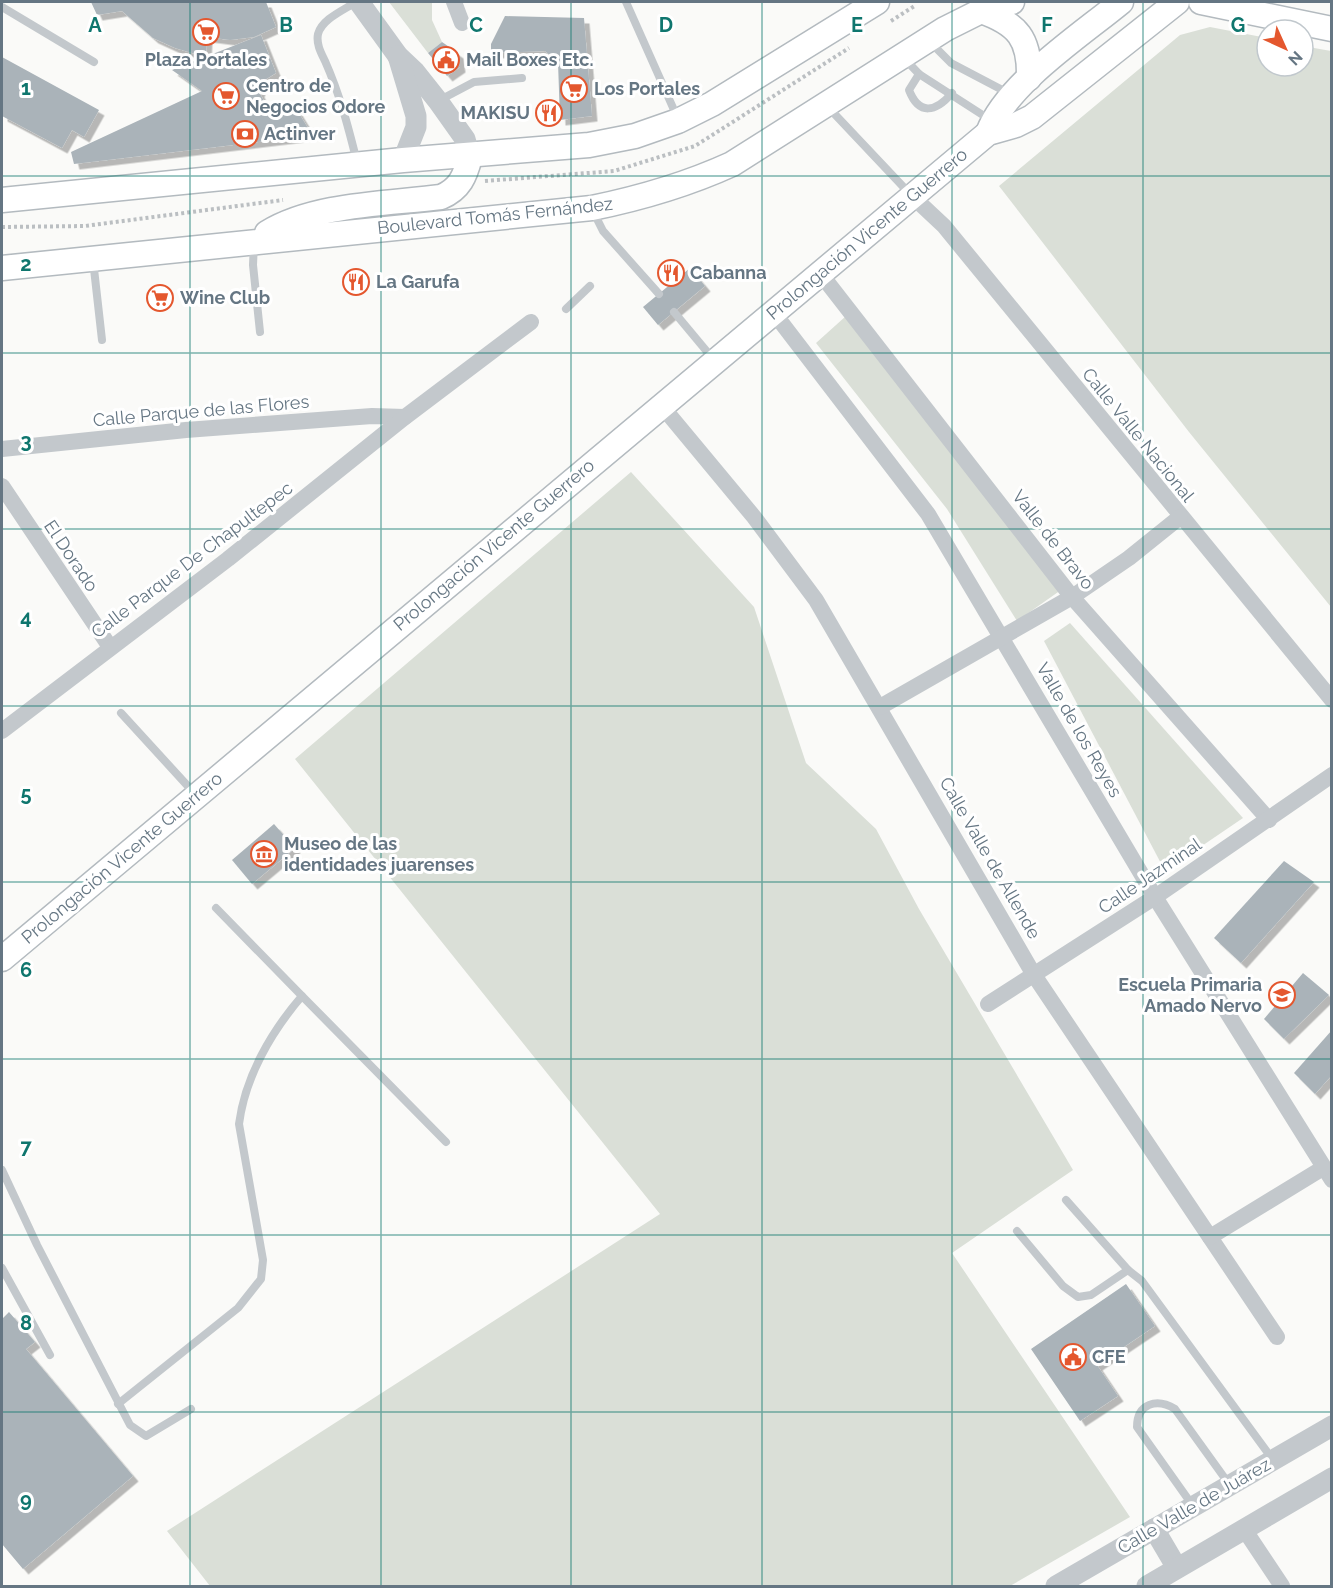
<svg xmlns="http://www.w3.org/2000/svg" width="1333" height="1588" viewBox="0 0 1333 1588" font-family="Raleway,sans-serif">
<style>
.green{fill:#dadfd7}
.building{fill:#aab3b9;filter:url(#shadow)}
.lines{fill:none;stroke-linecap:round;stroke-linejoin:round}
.secondary-casing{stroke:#b3babf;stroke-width:27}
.path{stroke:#bbbfc2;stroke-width:4;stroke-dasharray:3 3;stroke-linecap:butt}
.service{stroke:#c3c8cc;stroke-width:8}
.minor{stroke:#c3c8cc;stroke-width:16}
.tertiary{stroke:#c3c8cc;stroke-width:21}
.secondary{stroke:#fff;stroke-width:24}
.grid{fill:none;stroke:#0f766e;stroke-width:1.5;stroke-opacity:0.55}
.labels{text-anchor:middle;stroke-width:6;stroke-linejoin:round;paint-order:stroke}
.poi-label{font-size:18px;font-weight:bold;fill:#657683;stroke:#fff;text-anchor:start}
.street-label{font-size:18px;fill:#657683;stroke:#fff}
.grid-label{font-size:20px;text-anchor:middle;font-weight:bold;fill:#0f766e;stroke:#fff;stroke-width:6;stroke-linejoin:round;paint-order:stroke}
</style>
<defs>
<filter id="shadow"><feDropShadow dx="5.5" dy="5.5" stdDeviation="0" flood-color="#0004"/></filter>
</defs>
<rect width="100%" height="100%" fill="#fafaf8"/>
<!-- green -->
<g class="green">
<polygon points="389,2 432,2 432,20 442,42 428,53"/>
<polygon points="1210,27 1267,38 1267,66 1303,66 1303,46 1331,51 1331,607 1189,432 999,186 1180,35"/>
<polygon points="846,316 1061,590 1017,621 947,509 816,343"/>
<polygon points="631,472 754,607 806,763 876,829 919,909 1073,1170 952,1253 1130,1517 1010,1586 210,1586 167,1531 660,1214 295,759"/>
<polygon points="1070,623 1243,818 1165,871 1044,641"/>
</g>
<!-- building -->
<g class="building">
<polygon points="91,2 266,2 276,27 254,37 230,40 207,37 206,57 175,48 153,38 122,11 97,15"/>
<polygon points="505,16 584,18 592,116 560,120 558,62 545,51 491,53 491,44"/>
<polygon points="261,35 276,73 263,81 259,92 264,101 277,106 292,102 311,133 299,137 74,164 71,152 202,91 172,70"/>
<polygon points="442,42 458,53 460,67 447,76 428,53"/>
<polygon points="2,57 99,110 84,137 72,130 62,148 2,116"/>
<polygon points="690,268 705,286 658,325 643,307"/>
<polygon points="274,824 295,848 252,884 232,860"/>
<polygon points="1284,861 1314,882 1241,963 1214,938"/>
<polygon points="1303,973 1329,995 1284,1039 1264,1019"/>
<polygon points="1332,1030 1332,1075 1315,1094 1294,1073"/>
<polygon points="1126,1284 1155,1326 1097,1365 1118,1396 1080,1421 1031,1349"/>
<polygon points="9,1312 35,1342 26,1349 133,1476 23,1569 2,1544 2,1319"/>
</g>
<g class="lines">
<defs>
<g id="secondary">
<polyline points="1201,2 1332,29"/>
<path d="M981,11C1018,24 1030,39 1029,78"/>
<path d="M988,133C1006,84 1081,35 1121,2"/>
<polyline points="2,200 403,160 589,145 635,136 678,121 712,104 877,2"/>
<path d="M267,233C314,204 386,204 441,197C460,189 465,176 470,157"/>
<path d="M2,268L592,208C641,198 686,185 732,164L945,29L981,11L1012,2"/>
<polyline points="2,959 988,133 1016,125 1032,117 1177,2"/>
</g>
</defs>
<!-- secondary casing -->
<use href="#secondary" class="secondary-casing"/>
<!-- path -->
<g class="path">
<polyline points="891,21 916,5"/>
<polyline points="485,181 614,171 695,146 849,48"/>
<polyline points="2,227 85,226 283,200"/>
</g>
<!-- service -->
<g class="service">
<path d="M356,2C344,10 322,19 318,34C316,44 321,53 325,61C340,95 348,126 357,162"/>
<polyline points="626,2 678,119"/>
<polyline points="2,7 94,62"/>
<polyline points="929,41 951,63 1010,94"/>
<polyline points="903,57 919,74 992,121"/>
<path d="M919,74L909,90C919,116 936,112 952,93"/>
<polyline points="438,101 474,82 522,78"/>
<polyline points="827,106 911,195"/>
<polyline points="593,211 603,231 659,294"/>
<polyline points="254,243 253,265 260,332"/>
<polyline points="93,260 102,340"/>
<polyline points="566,309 590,286"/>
<polyline points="674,312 714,360"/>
<polyline points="121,713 196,795"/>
<polyline points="216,908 302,996"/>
<polyline points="2,1170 37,1245 130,1425 146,1436 191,1409"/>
<polyline points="1066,1200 1128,1270"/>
<polyline points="1017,1231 1063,1286 1078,1297 1091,1295 1128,1270 1142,1281 1273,1460"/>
<polyline points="2,1268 50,1355"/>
<path d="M118,1404L238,1308L261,1279L263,1260L239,1124C245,1077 271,1032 302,996L446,1142"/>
<path d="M1193,1506L1137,1427C1137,1403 1157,1398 1175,1409L1229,1484"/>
</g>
<!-- minor -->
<g class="minor">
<polyline points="454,2 462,23"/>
<polyline points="912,196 944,226 1332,700"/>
<polyline points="820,273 1072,597 1269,820"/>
<polyline points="774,313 928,514 1155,897 1332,1180"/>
<polyline points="661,405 754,517 816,600 1034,975 1277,1337"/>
<polyline points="2,449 186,430 372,416 405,417"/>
<polyline points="2,486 110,647"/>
<polyline points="880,707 1072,597 1129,558 1180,517"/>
<polyline points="2,731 228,559 405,417 531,322"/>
<polyline points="988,1004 1155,897 1332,775"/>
<polyline points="1210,1237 1323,1168"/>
<polyline points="1244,1529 1282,1586"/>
</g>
<!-- tertiary -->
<g class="tertiary">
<polyline points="359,2 398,56 415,72 438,101 465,139 470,157"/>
<polyline points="398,56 416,116 416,127 403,160"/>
<polyline points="1154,1529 1177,1568"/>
<polyline points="1056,1586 1332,1426"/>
<polyline points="1147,1586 1332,1478"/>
</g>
<!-- secondary -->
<use href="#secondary" class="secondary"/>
</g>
<!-- grid -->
<path class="grid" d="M190,2V1586M381,2V1586M571,2V1586M762,2V1586M952,2V1586M1143,2V1586M2,176H1332M2,353H1332M2,529H1332M2,706H1332M2,882H1332M2,1059H1332M2,1235H1332M2,1412H1332"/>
<!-- icons -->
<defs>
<symbol id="supermarket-ring" viewBox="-11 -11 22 22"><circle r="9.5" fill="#fff" stroke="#e4572e" stroke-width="1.5"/><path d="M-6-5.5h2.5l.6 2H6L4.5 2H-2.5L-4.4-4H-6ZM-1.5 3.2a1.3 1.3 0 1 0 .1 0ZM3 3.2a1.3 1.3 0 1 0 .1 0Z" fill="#e4572e"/></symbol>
<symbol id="civic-ring" viewBox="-11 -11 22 22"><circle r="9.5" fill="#fff" stroke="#e4572e" stroke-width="1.5"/><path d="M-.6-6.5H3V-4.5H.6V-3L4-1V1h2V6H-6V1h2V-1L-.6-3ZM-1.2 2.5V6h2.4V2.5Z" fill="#e4572e"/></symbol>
<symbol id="restaurant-ring" viewBox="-11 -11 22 22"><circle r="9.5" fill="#fff" stroke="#e4572e" stroke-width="1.5"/><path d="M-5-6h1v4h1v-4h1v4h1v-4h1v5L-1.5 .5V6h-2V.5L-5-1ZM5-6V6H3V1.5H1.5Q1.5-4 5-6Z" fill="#e4572e"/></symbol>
<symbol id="bank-ring" viewBox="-11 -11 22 22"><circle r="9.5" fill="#fff" stroke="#e4572e" stroke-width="1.5"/><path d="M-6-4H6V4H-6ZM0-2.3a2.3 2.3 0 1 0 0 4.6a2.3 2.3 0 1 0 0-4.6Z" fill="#e4572e"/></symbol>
<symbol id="museum-ring" viewBox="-11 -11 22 22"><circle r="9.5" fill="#fff" stroke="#e4572e" stroke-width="1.5"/><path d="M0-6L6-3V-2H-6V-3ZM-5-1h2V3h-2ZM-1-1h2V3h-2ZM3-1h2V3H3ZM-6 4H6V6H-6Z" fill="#e4572e"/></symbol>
<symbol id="school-ring" viewBox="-11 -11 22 22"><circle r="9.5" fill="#fff" stroke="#e4572e" stroke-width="1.5"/><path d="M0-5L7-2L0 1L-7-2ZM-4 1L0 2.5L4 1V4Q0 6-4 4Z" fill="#e4572e"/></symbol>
</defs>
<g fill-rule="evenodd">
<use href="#supermarket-ring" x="191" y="17" width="30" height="30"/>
<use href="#civic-ring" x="431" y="45" width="30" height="30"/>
<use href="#supermarket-ring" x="559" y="74" width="30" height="30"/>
<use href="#supermarket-ring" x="211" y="81" width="30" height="30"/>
<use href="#restaurant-ring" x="534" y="98" width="30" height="30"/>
<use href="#bank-ring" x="230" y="119" width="30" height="30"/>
<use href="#restaurant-ring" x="656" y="258" width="30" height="30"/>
<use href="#restaurant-ring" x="341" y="267" width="30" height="30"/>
<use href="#supermarket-ring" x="145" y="283" width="30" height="30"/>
<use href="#museum-ring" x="249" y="839" width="30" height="30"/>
<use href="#school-ring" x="1267" y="980" width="30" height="30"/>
<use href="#civic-ring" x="1058" y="1342" width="30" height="30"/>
</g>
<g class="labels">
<!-- poi labels -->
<g class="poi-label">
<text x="206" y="66" text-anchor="middle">Plaza Portales</text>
<text x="466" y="66">Mail Boxes Etc.</text>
<text x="246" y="92">Centro de<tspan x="246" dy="21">Negocios Odore</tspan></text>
<text x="594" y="95">Los Portales</text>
<text x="530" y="119" text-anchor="end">MAKISU</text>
<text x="264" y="140">Actinver</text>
<text x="690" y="279">Cabanna</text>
<text x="376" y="288">La Garufa</text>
<text x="180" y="304">Wine Club</text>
<text x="284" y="850">Museo de las<tspan x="284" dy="21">identidades juarenses</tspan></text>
<text x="1262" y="991" text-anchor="end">Escuela Primaria<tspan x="1262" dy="21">Amado Nervo</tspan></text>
<text x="1092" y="1363">CFE</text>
</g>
<!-- street labels -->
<g class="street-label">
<text transform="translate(495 216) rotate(-6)" y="6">Boulevard Tomás Fernández</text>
<text transform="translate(867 234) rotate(-40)" y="6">Prolongación Vicente Guerrero</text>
<text transform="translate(201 411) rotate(-5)" y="6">Calle Parque de las Flores</text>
<text transform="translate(1138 435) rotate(51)" y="6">Calle Valle Nacional</text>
<text transform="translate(1053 540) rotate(52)" y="6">Valle de Bravo</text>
<text transform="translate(494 545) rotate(-40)" y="6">Prolongación Vicente Guerrero</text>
<text transform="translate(71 556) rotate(56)" y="6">El Dorado</text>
<text transform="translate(192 560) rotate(-37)" y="6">Calle Parque De Chapultepec</text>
<text transform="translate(1079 730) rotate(60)" y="6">Valle de los Reyes</text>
<text transform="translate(122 858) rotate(-40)" y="6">Prolongación Vicente Guerrero</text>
<text transform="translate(990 858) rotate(60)" y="6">Calle Valle de Allende</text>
<text transform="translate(1150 876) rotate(-34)" y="6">Calle Jazminal</text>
<text transform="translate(1194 1506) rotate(-30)" y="6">Calle Valle de Juárez</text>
</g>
</g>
<g class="grid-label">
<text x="95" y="32">A</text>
<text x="286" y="32">B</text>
<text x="476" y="32">C</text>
<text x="666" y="32">D</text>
<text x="857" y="32">E</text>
<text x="1047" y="32">F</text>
<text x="1238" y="32">G</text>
<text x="26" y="95">1</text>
<text x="26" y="271">2</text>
<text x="26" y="448">3</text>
<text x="26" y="624">4</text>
<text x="26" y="801">5</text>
<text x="26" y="977">6</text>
<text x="26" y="1154">7</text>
<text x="26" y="1330">8</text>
<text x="26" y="1507">9</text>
</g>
<!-- border -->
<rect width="1333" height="1588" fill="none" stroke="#657683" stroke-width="6"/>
<!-- north arrow -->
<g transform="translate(1285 48) rotate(135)"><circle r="28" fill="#ffffff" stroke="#c1c8cd" stroke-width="1.5"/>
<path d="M0-4.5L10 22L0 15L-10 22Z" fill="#e4572e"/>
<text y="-9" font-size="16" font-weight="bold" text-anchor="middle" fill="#657683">N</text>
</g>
</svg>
